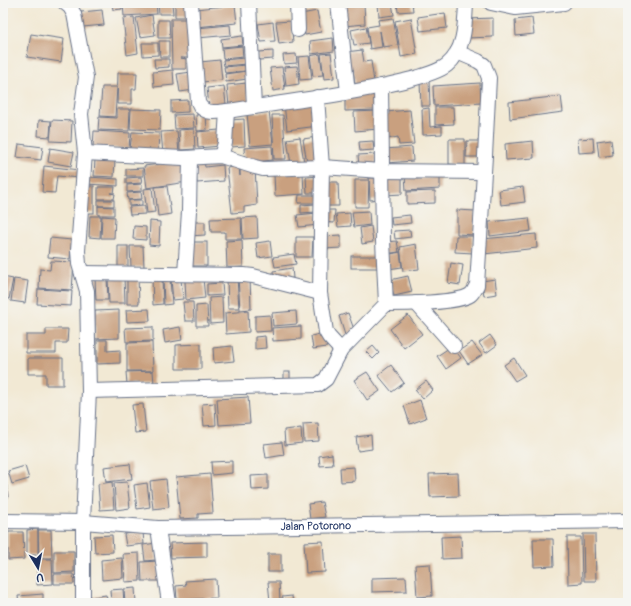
<svg xmlns="http://www.w3.org/2000/svg" width="631" height="606" viewBox="0 0 631 606" font-family="Pangolin,sans-serif">
<style>
.building{fill:#c9a07f}
.lines{fill:none;stroke-linecap:round;stroke-linejoin:round}
.minor-casing{stroke:#667087;stroke-width:16}
.minor{stroke:#fff;stroke-width:14}
.labels{text-anchor:middle;stroke-width:4;stroke-linejoin:round;paint-order:stroke}
.street-label{font-size:11px;fill:#1b2f5e;stroke:#f6f6f2}
</style>
<rect width="100%" height="100%" fill="#f6f6f2"/>
<filter id="ink" filterUnits="userSpaceOnUse"><feTurbulence type="fractalNoise" baseFrequency=".025" numOctaves="2"/><feDisplacementMap in="SourceGraphic" scale="8" xChannelSelector="R" yChannelSelector="G"/><feConvolveMatrix kernelMatrix="1 2 1 2 8 2 1 2 1" color-interpolation-filters="sRGB"/></filter>
<filter id="wash" filterUnits="userSpaceOnUse"><feTurbulence type="fractalNoise" baseFrequency=".012" numOctaves="4" result="noise"/><feDisplacementMap in="SourceGraphic" scale="16" xChannelSelector="R" yChannelSelector="G"/><feGaussianBlur stdDeviation="0.9" result="paint"/><feColorMatrix in="noise" values="0 0 0 0 0 0 0 0 0 0 0 0 0 0 0 0 0 1.4 0 .05"/><feComposite in="paint" operator="in"/></filter>
<g filter="url(#wash)">
<rect width="100%" height="100%" fill="#f2e9d4"/>
<g id="blocks">
<!-- building -->
<g class="building">
<polygon points="112,3 121,3 122,9 113,10"/>
<polygon points="138,3 156,3 157,14 124,16 123,4"/>
<polygon points="158,3 172,3 173,14 159,14"/>
<rect x="175" y="3" width="13" height="14"/>
<polygon points="307,3 323,3 323,5 307,7"/>
<polygon points="342,3 364,3 365,24 344,26"/>
<polygon points="378,3 392,3 394,15 379,17"/>
<polygon points="397,3 412,3 413,11 398,12"/>
<polygon points="235,5 237,23 196,27 195,9"/>
<polygon points="102,10 104,25 83,27 81,12"/>
<polygon points="317,11 321,32 305,35 301,14"/>
<polygon points="445,13 447,28 420,31 418,17"/>
<polygon points="152,15 155,35 140,37 136,18"/>
<polygon points="134,17 138,53 127,55 123,18"/>
<polygon points="393,18 398,45 383,47 380,31 382,47 370,49 367,27 379,25 378,20"/>
<polygon points="411,18 417,54 401,57 395,21"/>
<polygon points="493,18 493,37 467,38 467,19"/>
<polygon points="532,18 534,34 516,36 515,20"/>
<polygon points="171,19 189,19 190,58 181,58 186,59 186,69 172,69"/>
<polygon points="158,20 169,20 170,38 158,38"/>
<polygon points="291,21 293,42 279,44 276,22"/>
<polygon points="273,22 275,41 261,42 258,24"/>
<polygon points="230,25 231,35 197,38 196,28"/>
<polygon points="366,27 369,43 354,45 351,30"/>
<polygon points="31,34 64,39 61,62 27,57"/>
<polygon points="242,36 243,45 222,47 221,39"/>
<polygon points="333,38 334,51 311,54 310,41"/>
<polygon points="159,41 169,41 169,57 160,57"/>
<polygon points="142,43 158,43 158,55 143,56"/>
<polygon points="242,46 243,57 223,59 222,48"/>
<polygon points="362,50 364,62 371,61 374,82 355,85 353,69 348,69 346,52"/>
<polygon points="273,51 273,59 259,60 258,52"/>
<polygon points="331,53 334,78 324,79 321,54"/>
<polygon points="296,54 297,63 284,64 283,55"/>
<polygon points="320,54 323,75 313,76 310,56"/>
<polygon points="309,56 312,79 300,80 298,57"/>
<polygon points="245,58 246,64 224,66 223,60"/>
<polygon points="154,59 169,59 169,67 155,68"/>
<polygon points="220,60 222,80 202,82 200,62"/>
<polygon points="246,65 246,71 225,73 224,67"/>
<polygon points="297,66 299,84 286,86 284,67"/>
<polygon points="282,67 285,89 273,91 270,68"/>
<polygon points="173,70 174,85 154,87 153,72"/>
<polygon points="246,71 247,79 226,82 225,74"/>
<polygon points="191,72 194,90 180,92 177,74"/>
<polygon points="118,73 137,73 136,89 132,89 132,104 117,104"/>
<polygon points="429,81 430,106 421,106 420,82"/>
<polygon points="247,83 249,104 229,106 227,85"/>
<polygon points="480,83 481,103 434,106 433,86"/>
<polygon points="224,86 226,104 209,106 207,88"/>
<polygon points="102,87 117,87 115,117 100,116"/>
<polygon points="376,94 376,110 345,111 345,95"/>
<polygon points="561,96 563,112 510,119 509,102"/>
<polygon points="188,100 188,112 171,113 171,101"/>
<polygon points="314,100 318,126 287,130 284,104"/>
<polygon points="435,107 453,107 454,124 435,125"/>
<polygon points="429,108 430,127 442,126 442,134 423,135 422,109"/>
<polygon points="117,109 130,109 129,131 98,130 99,117 117,118"/>
<polygon points="131,109 161,110 160,130 130,129"/>
<polygon points="410,110 414,144 399,145 398,137 387,139 385,112"/>
<polygon points="269,111 273,144 250,146 247,113"/>
<polygon points="377,111 378,129 355,131 354,112"/>
<polygon points="193,114 194,128 175,129 174,115"/>
<polygon points="206,114 207,130 197,131 196,115"/>
<polygon points="272,115 283,115 286,159 274,159"/>
<polygon points="244,119 245,146 231,147 230,120"/>
<polygon points="39,120 51,121 50,137 38,136"/>
<polygon points="52,120 72,121 71,142 50,141"/>
<polygon points="194,129 195,149 180,150 179,130"/>
<polygon points="219,130 220,146 198,148 197,132"/>
<polygon points="94,131 130,133 129,149 93,147"/>
<polygon points="177,131 179,153 163,154 161,132"/>
<polygon points="132,132 159,133 158,151 130,149"/>
<polygon points="300,137 304,162 291,164 287,139"/>
<polygon points="317,137 320,161 307,163 303,139"/>
<polygon points="593,138 594,152 579,153 578,139"/>
<polygon points="449,139 465,139 465,165 449,164"/>
<polygon points="611,139 613,155 599,157 597,141"/>
<polygon points="373,141 374,150 360,151 359,142"/>
<polygon points="467,141 479,141 479,157 466,157"/>
<polygon points="533,141 534,158 506,160 505,144"/>
<polygon points="19,144 43,147 41,160 17,157"/>
<polygon points="272,146 273,160 245,163 244,148"/>
<polygon points="412,147 413,161 386,163 385,149"/>
<polygon points="50,148 74,152 71,166 48,162"/>
<polygon points="375,154 376,165 359,167 358,155"/>
<polygon points="95,159 115,160 114,177 94,176"/>
<polygon points="184,161 187,182 147,188 144,166"/>
<polygon points="204,161 205,167 223,165 224,181 197,183 195,162"/>
<polygon points="44,166 80,170 79,178 57,176 55,193 42,192"/>
<polygon points="239,166 240,176 240,170 255,168 257,205 244,207 244,212 232,213 227,168"/>
<polygon points="143,168 143,176 126,176 126,169"/>
<polygon points="303,173 304,194 275,196 274,174"/>
<polygon points="402,173 402,194 385,195 384,174"/>
<polygon points="440,173 440,189 406,191 405,174 416,174 416,179 430,178"/>
<polygon points="320,176 320,193 307,193 306,177"/>
<polygon points="88,177 118,179 118,186 87,184"/>
<polygon points="141,177 142,183 126,184 126,178"/>
<polygon points="369,178 380,178 381,199 370,200"/>
<polygon points="355,180 369,180 368,207 355,207"/>
<polygon points="324,182 338,182 339,206 325,206"/>
<polygon points="142,184 142,191 127,192 127,185"/>
<rect x="87" y="186" width="7" height="27"/>
<polygon points="167,186 171,214 158,216 155,187"/>
<polygon points="98,187 115,187 114,193 110,193 115,194 114,199 98,199"/>
<polygon points="523,187 525,202 501,205 499,190"/>
<polygon points="152,188 155,212 147,213 144,189"/>
<polygon points="435,191 435,203 407,204 407,192"/>
<polygon points="141,192 142,199 128,200 127,193"/>
<polygon points="299,195 320,195 320,203 298,203"/>
<rect x="98" y="200" width="16" height="6"/>
<polygon points="129,200 142,200 142,205 129,206"/>
<polygon points="315,204 316,212 301,213 301,205"/>
<polygon points="98,206 114,207 114,215 98,215"/>
<polygon points="145,206 145,214 130,215 129,207"/>
<polygon points="323,210 335,210 334,223 322,222"/>
<polygon points="457,210 475,211 474,235 457,234"/>
<polygon points="369,211 370,225 354,227 352,212"/>
<polygon points="317,213 319,225 299,227 297,215"/>
<polygon points="350,213 351,226 338,227 336,214"/>
<polygon points="410,215 411,223 392,225 391,217"/>
<polygon points="90,216 101,216 100,238 89,237"/>
<polygon points="102,216 115,217 114,238 101,238"/>
<polygon points="257,217 258,238 243,239 242,218"/>
<polygon points="241,218 242,239 225,239 225,232 211,232 210,219"/>
<polygon points="529,218 531,231 490,236 489,222"/>
<polygon points="150,221 160,222 159,246 149,245"/>
<polygon points="189,222 205,222 205,235 189,236"/>
<polygon points="134,226 146,227 146,240 133,239"/>
<polygon points="371,226 373,242 362,244 360,228"/>
<polygon points="410,230 411,237 395,239 394,231"/>
<polygon points="536,234 537,248 484,254 482,239"/>
<polygon points="341,235 341,248 324,249 323,236"/>
<polygon points="456,236 473,236 473,253 455,252"/>
<polygon points="296,237 313,237 312,257 296,257"/>
<polygon points="50,238 72,240 70,259 48,257"/>
<polygon points="242,240 243,267 227,268 226,241"/>
<polygon points="270,241 272,256 258,258 256,243"/>
<polygon points="397,241 399,252 385,254 384,242"/>
<rect x="189" y="242" width="18" height="24"/>
<polygon points="416,244 419,269 403,271 400,247"/>
<rect x="118" y="246" width="10" height="21"/>
<polygon points="130,246 143,246 144,267 131,267"/>
<polygon points="400,252 402,267 388,269 386,255"/>
<polygon points="294,254 296,264 275,267 273,257"/>
<rect x="351" y="256" width="31" height="12"/>
<polygon points="51,261 74,262 72,290 39,288 40,269 50,270"/>
<polygon points="451,263 463,265 460,285 448,283"/>
<polygon points="292,268 293,278 274,281 273,271"/>
<polygon points="138,276 139,304 127,304 127,277"/>
<polygon points="408,276 412,292 394,296 390,280"/>
<polygon points="3,277 13,279 9,299 3,298"/>
<polygon points="107,277 108,300 96,300 95,278"/>
<polygon points="124,277 125,303 109,303 108,278"/>
<polygon points="238,277 250,277 251,309 240,310"/>
<polygon points="162,278 163,304 153,305 152,279"/>
<polygon points="163,278 170,278 172,304 164,305"/>
<polygon points="237,278 239,308 228,308 227,279"/>
<polygon points="14,279 28,281 25,303 11,301"/>
<polygon points="181,279 183,299 173,300 171,280"/>
<polygon points="203,279 205,298 186,300 185,281"/>
<polygon points="495,279 497,294 484,296 482,281"/>
<polygon points="222,283 223,295 207,296 207,284"/>
<polygon points="38,289 72,291 71,306 37,304"/>
<polygon points="222,297 223,323 210,324 209,298"/>
<polygon points="183,302 193,302 194,321 185,321"/>
<polygon points="207,305 208,326 196,326 196,306"/>
<polygon points="149,309 150,321 127,322 126,310"/>
<polygon points="119,310 119,338 95,339 95,311"/>
<polygon points="248,311 249,332 226,334 225,313"/>
<polygon points="296,311 297,324 273,326 272,313"/>
<polygon points="348,313 355,332 345,335 339,316"/>
<polygon points="270,315 271,331 255,332 255,316"/>
<polygon points="408,315 422,334 404,348 390,329"/>
<polygon points="301,326 301,339 273,341 272,328"/>
<polygon points="153,327 153,341 126,342 125,328"/>
<polygon points="180,327 182,340 165,343 163,330"/>
<polygon points="46,329 68,329 67,343 56,343 56,353 26,353 26,335 46,335"/>
<polygon points="324,333 327,347 313,349 311,336"/>
<polygon points="490,335 497,345 486,353 479,343"/>
<polygon points="265,336 266,348 255,349 255,337"/>
<polygon points="97,340 107,340 107,351 120,350 120,363 97,364"/>
<polygon points="152,342 153,371 127,371 127,343"/>
<polygon points="472,342 482,355 468,364 459,351"/>
<polygon points="201,344 201,369 176,369 176,345"/>
<polygon points="232,346 234,361 214,363 213,348"/>
<polygon points="373,346 379,353 373,359 366,352"/>
<polygon points="452,346 461,358 446,369 437,356"/>
<polygon points="28,358 63,358 63,385 46,385 46,374 28,374"/>
<polygon points="514,358 525,375 515,381 504,365"/>
<polygon points="391,365 404,383 392,392 378,375"/>
<polygon points="153,371 154,384 127,384 126,372"/>
<rect x="284" y="372" width="6" height="12"/>
<polygon points="367,372 380,391 367,400 354,380"/>
<polygon points="426,381 433,390 423,399 415,390"/>
<polygon points="248,397 250,423 219,425 217,399"/>
<polygon points="420,400 426,418 410,424 404,406"/>
<polygon points="215,403 216,425 204,426 202,404"/>
<polygon points="143,404 146,432 135,433 132,405"/>
<polygon points="318,423 319,441 304,442 303,424"/>
<polygon points="301,428 302,443 285,445 284,430"/>
<polygon points="371,435 372,449 358,451 356,437"/>
<polygon points="282,442 284,455 266,458 264,444"/>
<polygon points="332,454 333,465 320,466 319,456"/>
<polygon points="232,461 232,473 212,475 211,462"/>
<polygon points="130,464 132,479 106,482 104,467"/>
<polygon points="25,466 29,479 12,484 8,471"/>
<polygon points="354,467 355,481 341,482 340,468"/>
<polygon points="3,471 5,471 8,497 3,497"/>
<polygon points="458,473 459,496 430,497 429,474"/>
<polygon points="210,474 213,513 198,514 198,518 180,519 176,477"/>
<polygon points="268,475 268,489 252,490 251,476"/>
<polygon points="166,479 169,507 153,509 150,481"/>
<polygon points="112,482 114,509 100,510 98,484"/>
<polygon points="127,482 130,508 116,510 114,483"/>
<polygon points="147,483 150,507 137,509 134,485"/>
<polygon points="322,502 325,517 310,519 308,504"/>
<polygon points="38,529 38,555 27,555 27,530"/>
<polygon points="38,530 51,530 52,558 39,558"/>
<polygon points="8,532 23,532 24,559 8,560"/>
<polygon points="143,532 144,544 126,546 124,534"/>
<polygon points="583,534 595,534 596,581 584,581"/>
<polygon points="112,535 113,552 95,553 94,536"/>
<polygon points="461,536 462,558 442,559 441,537"/>
<polygon points="567,537 581,537 582,583 568,584"/>
<polygon points="533,539 553,539 554,566 534,567"/>
<polygon points="323,541 325,572 306,573 304,542"/>
<polygon points="207,542 207,557 171,558 170,543"/>
<polygon points="156,543 156,560 145,561 143,545"/>
<polygon points="54,551 74,551 74,572 54,573"/>
<polygon points="139,553 140,581 125,582 123,554"/>
<rect x="268" y="554" width="13" height="18"/>
<polygon points="122,558 123,578 102,580 101,560"/>
<polygon points="37,559 52,559 53,584 37,585"/>
<polygon points="158,561 159,581 142,581 141,562"/>
<polygon points="430,564 432,596 417,597 415,565"/>
<polygon points="54,574 73,574 74,584 54,584"/>
<polygon points="406,577 407,591 372,592 372,578"/>
<polygon points="216,579 217,598 177,600 176,586 186,585 185,581"/>
<polygon points="268,582 279,582 280,601 270,601"/>
<polygon points="135,588 136,603 125,603 124,589"/>
<polygon points="123,589 124,603 111,603 110,590"/>
<polygon points="43,594 43,603 19,603 18,596"/>
<polygon points="106,595 108,603 94,603 93,597"/>
<polygon points="292,596 293,603 283,603 282,597"/>
</g>
</g>
</g>
<g filter="url(#ink)">
<use href="#blocks" fill-opacity="0" stroke="#667087" stroke-width="1"/>
<g class="lines">
<defs>
<g id="minor">
<polyline points="65,3 70,7 74,14 86,77 81,114 85,153 78,251 79,264 87,291 89,391 83,522 83,603"/>
<path d="M191,3L198,102C203,115 215,112 227,111C286,102 346,95 404,81C416,78 437,73 447,65C465,50 465,24 466,3"/>
<polyline points="249,3 254,107"/>
<polyline points="297,3 298,30"/>
<polyline points="338,3 348,92"/>
<polyline points="491,3 515,8 564,3"/>
<polyline points="381,86 383,241 386,304"/>
<polyline points="317,97 322,167 320,293 326,332 329,337 341,350"/>
<polyline points="85,153 183,158 221,156 255,167 263,169 322,167 381,171 484,172"/>
<polyline points="221,156 225,143 227,111"/>
<polyline points="82,273 244,275 253,276 320,293"/>
<polyline points="185,274 189,211 190,158"/>
<polyline points="416,303 454,346"/>
<path d="M89,391L318,385L326,379L341,350L386,304C403,304 458,303 470,295C473,293 475,288 477,285L485,156L489,78L484,65L478,61L457,52"/>
<path id="s1" d="M3,521L83,522L158,528L628,521"/>
<polyline points="158,528 169,603"/>
</g>
</defs>
<!-- minor casing -->
<use href="#minor" class="minor-casing"/>
<!-- minor -->
<use href="#minor" class="minor"/>
</g>
</g>
<g class="labels">
<!-- street labels -->
<g class="street-label">
<text dy="4" stroke="none"><textPath href="#s1" startOffset="313">Jalan Potorono</textPath></text>
</g>
</g>
<!-- margin -->
<rect width="631" height="606" fill="none" stroke="#f6f6f2" stroke-width="16"/>
<!-- north arrow -->
<g transform="translate(38 568) rotate(170)" stroke="#f6f6f2" stroke-width="3" paint-order="stroke">
<path d="M0-3L7 15L0 10L-7 15Z" fill="#1b2f5e"/>
<text y="-6" font-size="11" font-weight="bold" text-anchor="middle" fill="#1b2f5e">U</text>
</g>
</svg>
